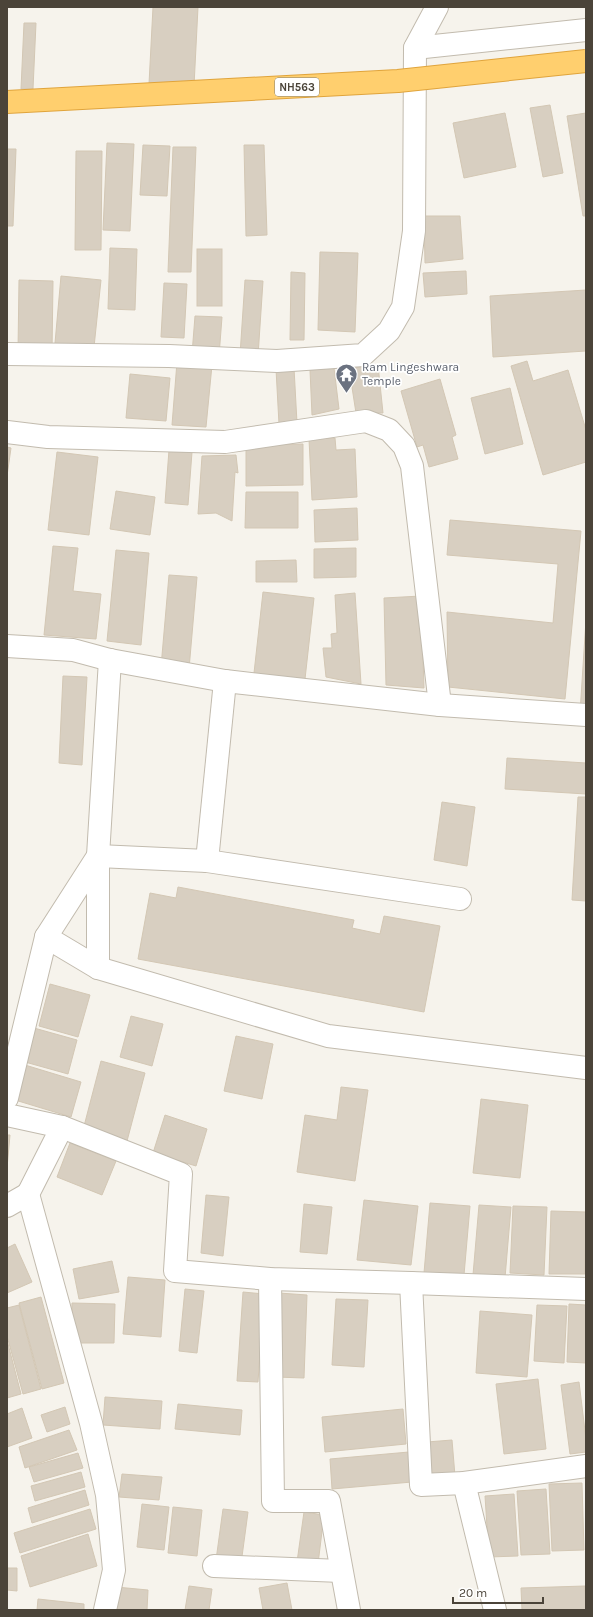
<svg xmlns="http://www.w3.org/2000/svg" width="593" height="1617" viewBox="0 0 593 1617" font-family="Karla,sans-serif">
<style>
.building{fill:#d8cfc1;stroke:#d3c7b4}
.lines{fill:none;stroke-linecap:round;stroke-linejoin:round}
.street-casing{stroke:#c2bbae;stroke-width:24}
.street{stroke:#fff;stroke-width:22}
.highway-bridge-casing{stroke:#e0a43c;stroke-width:24;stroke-linecap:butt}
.highway-bridge{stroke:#ffcf6e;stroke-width:22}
.labels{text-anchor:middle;stroke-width:3.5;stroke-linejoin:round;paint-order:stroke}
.shield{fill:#fff;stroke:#817c74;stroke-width:1}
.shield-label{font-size:11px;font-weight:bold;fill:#4b4439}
.worship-label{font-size:12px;fill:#5b616d;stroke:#fff;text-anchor:start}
</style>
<rect width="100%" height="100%" fill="#f6f3ec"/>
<!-- building -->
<g class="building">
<polygon points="153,7 198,7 194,86 149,84"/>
<polygon points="24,23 36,23 33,89 21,89"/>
<polygon points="550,105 563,173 543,177 530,108"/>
<polygon points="505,113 516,167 464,178 453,123"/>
<polygon points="586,113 586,216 583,216 567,116"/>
<polygon points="107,143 134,144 130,231 103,230"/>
<polygon points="143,145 170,146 167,196 140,195"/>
<polygon points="244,145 264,145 267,235 246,236"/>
<polygon points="173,147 196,147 191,272 168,272"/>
<polygon points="7,149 16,149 13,226 7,226"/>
<polygon points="76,151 102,151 101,250 75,250"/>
<polygon points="424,216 460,216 463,259 425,263"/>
<polygon points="110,248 137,249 135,310 108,309"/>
<rect x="197" y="249" width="25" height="57"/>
<polygon points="320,252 358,253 355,332 318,330"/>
<polygon points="466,271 467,294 425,297 423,273"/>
<polygon points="291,272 305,273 304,340 290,340"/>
<polygon points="61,276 101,280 94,347 55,343"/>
<polygon points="19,280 53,281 52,352 18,351"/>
<polygon points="245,280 263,281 258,356 240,355"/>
<polygon points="164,283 187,284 184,338 161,337"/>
<polygon points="586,290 586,351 493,357 490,296"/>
<polygon points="195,316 222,317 219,356 192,354"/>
<polygon points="527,361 533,381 568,370 586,430 586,462 543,475 511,366"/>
<polygon points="177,362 212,365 206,427 172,425"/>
<polygon points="378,365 383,413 356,413 349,368"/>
<polygon points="294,368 297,423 279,424 276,369"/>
<polygon points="334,368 339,409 312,415 310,370"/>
<polygon points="130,374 170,378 166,421 126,418"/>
<polygon points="440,379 456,435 452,437 458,459 429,467 423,445 417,447 401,391"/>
<polygon points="510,388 523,444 485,454 471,398"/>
<polygon points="335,438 336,450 355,449 357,497 312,500 309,439"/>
<polygon points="303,444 303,485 246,486 246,445"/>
<polygon points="7,447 11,448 7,476"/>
<polygon points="169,450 192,452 188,505 165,503"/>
<polygon points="57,452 98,457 89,535 48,530"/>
<polygon points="236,455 238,473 235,472 232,521 216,513 198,514 202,456"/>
<polygon points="116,491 155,497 150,535 110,529"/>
<polygon points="246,492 298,492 298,528 245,528"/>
<polygon points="357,508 358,540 315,542 314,510"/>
<polygon points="450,520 581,531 565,699 448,687 447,612 553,623 558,564 447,555"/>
<polygon points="53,546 78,548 73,591 101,594 96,639 44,635"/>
<polygon points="356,548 356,577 314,578 314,549"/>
<polygon points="116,550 149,553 141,645 107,641"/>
<polygon points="296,560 297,582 256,582 256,561"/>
<polygon points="169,575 197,577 189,669 161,667"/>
<polygon points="263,592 314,598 304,688 253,682"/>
<polygon points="355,593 361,684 326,677 323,648 332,648 331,634 337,633 335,595"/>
<polygon points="421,596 424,688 386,685 384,598"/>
<polygon points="586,620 586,713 580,713"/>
<polygon points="63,676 87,677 82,765 59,763"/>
<polygon points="507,758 586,763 586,794 505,789"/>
<polygon points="578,797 586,797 586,901 572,900"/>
<polygon points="442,802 475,807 467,866 434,860"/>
<polygon points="178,887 354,920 352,928 380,934 384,916 440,926 424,1012 138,959 150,893 176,898"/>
<polygon points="50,984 90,995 78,1037 39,1026"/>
<polygon points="131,1016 163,1024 152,1066 120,1057"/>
<polygon points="34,1028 77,1040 68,1074 25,1062"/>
<polygon points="236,1036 273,1044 262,1099 224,1091"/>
<polygon points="101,1061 145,1073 127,1141 83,1130"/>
<polygon points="25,1065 81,1082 71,1117 15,1100"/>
<polygon points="341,1087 368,1090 355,1181 297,1172 305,1115 337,1120"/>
<polygon points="481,1099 528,1105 520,1178 473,1173"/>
<polygon points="165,1115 207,1129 196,1166 153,1153"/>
<polygon points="7,1135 10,1135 7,1168"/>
<polygon points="70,1143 116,1161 102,1195 57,1177"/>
<polygon points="206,1195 229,1197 223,1256 201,1253"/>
<polygon points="364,1200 418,1206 411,1265 357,1260"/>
<polygon points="430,1203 470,1206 464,1275 424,1273"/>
<polygon points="304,1204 332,1207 327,1254 300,1252"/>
<polygon points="479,1205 511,1207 505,1278 473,1275"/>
<polygon points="513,1206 547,1207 544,1275 510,1273"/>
<polygon points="551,1211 586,1212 585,1274 549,1274"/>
<polygon points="15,1244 32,1282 7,1293 7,1248"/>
<polygon points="112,1261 119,1292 79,1299 73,1269"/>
<polygon points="128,1277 165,1280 161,1337 123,1334"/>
<polygon points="185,1289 204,1291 197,1353 179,1351"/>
<polygon points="243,1292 264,1294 258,1382 237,1381"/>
<polygon points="279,1293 307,1295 304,1378 276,1377"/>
<polygon points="41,1297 64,1383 42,1389 19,1303"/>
<polygon points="336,1299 368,1300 364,1367 332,1365"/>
<polygon points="72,1303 115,1304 114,1343 71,1343"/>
<polygon points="569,1304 586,1305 586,1363 567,1362"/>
<polygon points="19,1305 41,1389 23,1394 7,1336 7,1308"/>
<polygon points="537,1305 567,1306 564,1363 534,1361"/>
<polygon points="480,1311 532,1315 527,1377 476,1373"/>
<polygon points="7,1340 21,1394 7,1398"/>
<polygon points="538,1379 546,1449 504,1454 496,1384"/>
<polygon points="579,1382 586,1439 586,1452 570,1454 561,1385"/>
<polygon points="105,1397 162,1401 160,1429 103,1425"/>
<polygon points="178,1404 242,1410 240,1435 175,1429"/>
<polygon points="65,1407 70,1424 47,1432 41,1415"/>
<polygon points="22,1408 32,1438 7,1447 7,1414"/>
<polygon points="403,1409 406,1444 325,1452 322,1417"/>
<polygon points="69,1430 77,1450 25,1468 19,1447"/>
<polygon points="452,1440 455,1476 431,1478 427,1442"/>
<polygon points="409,1452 412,1482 332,1489 330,1459"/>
<polygon points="78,1453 83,1468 34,1482 29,1467"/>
<polygon points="81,1472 85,1487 35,1501 31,1486"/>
<polygon points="122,1474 162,1477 159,1500 119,1497"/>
<polygon points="582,1483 584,1550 552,1551 549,1484"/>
<polygon points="546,1489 550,1554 521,1555 517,1491"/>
<polygon points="85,1490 89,1505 32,1523 28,1508"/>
<polygon points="514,1494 518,1556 489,1557 485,1496"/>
<polygon points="142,1504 169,1507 164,1550 137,1547"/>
<polygon points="173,1507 202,1510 197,1556 168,1553"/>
<polygon points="90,1509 96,1529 20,1553 14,1533"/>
<polygon points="223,1509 248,1512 241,1564 216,1560"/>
<polygon points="304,1512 324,1515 318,1564 297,1562"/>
<polygon points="88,1534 97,1566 30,1587 21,1556"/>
<polygon points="7,1568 17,1568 17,1591 7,1590"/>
<polygon points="287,1583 292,1610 263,1610 259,1588"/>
<polygon points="189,1586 212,1589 209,1610 185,1610"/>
<polygon points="585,1586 586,1610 522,1610 521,1588"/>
<polygon points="116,1587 148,1590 147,1610 114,1610"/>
<polygon points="38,1599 84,1604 84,1610 37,1610"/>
</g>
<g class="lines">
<defs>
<g id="street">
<polyline points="415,48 586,30"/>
<polyline points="7,354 169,356 277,361 363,355 389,331 403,307 414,231 415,48 437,7"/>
<polyline points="7,432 48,437 225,442 366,421 389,430 404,446 412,466 440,705"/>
<polyline points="7,646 73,650 110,660 225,681 440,705 586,715"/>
<polyline points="207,861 225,681"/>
<polyline points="46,937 98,968 328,1036 586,1068"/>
<polyline points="98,968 98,856 110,660"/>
<polyline points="7,1098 46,937 98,856 207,861 460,899"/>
<polyline points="7,1115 62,1127 181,1174 175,1271 270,1279 411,1283 421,1485 464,1483 586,1466"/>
<polyline points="28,1194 62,1127"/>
<polyline points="7,1206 28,1194 91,1423 107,1495 114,1570 105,1610"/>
<polyline points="270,1279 273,1501 329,1501 349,1610"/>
<polyline points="411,1283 586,1289"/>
<polyline points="464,1483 495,1610"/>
<polyline points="214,1566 341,1571"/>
</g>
</defs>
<!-- street casing -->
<use href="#street" class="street-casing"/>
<!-- street -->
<use href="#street" class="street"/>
<defs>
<polyline id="highway-bridge" points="7,102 398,81 586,61"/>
</defs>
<!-- highway-bridge casing -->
<use href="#highway-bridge" class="highway-bridge-casing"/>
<!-- highway-bridge -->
<use href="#highway-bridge" class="highway-bridge"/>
</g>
<!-- icons -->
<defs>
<symbol id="temple-pin" viewBox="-11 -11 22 30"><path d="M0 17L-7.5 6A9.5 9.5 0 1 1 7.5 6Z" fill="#6b7280" stroke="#fff"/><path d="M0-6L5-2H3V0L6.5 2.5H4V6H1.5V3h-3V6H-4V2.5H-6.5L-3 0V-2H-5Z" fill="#fff"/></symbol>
</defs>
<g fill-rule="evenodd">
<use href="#temple-pin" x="334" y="362" width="25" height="34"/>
</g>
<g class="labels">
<!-- shield labels -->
<rect class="shield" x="275" y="78" width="44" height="18" rx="3"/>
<g class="shield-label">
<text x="297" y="91">NH563</text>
</g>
<!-- worship labels -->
<g class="worship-label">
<text x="362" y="371">Ram Lingeshwara<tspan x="362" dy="14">Temple</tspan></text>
</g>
</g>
<!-- border -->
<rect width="593" height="1617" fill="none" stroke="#4b4439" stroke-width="16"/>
<!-- scale -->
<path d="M453 1597v6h90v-6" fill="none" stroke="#4b4439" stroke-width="2"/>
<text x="459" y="1597" font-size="12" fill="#4b4439" stroke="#ffffff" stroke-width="3" paint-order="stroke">20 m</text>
</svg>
